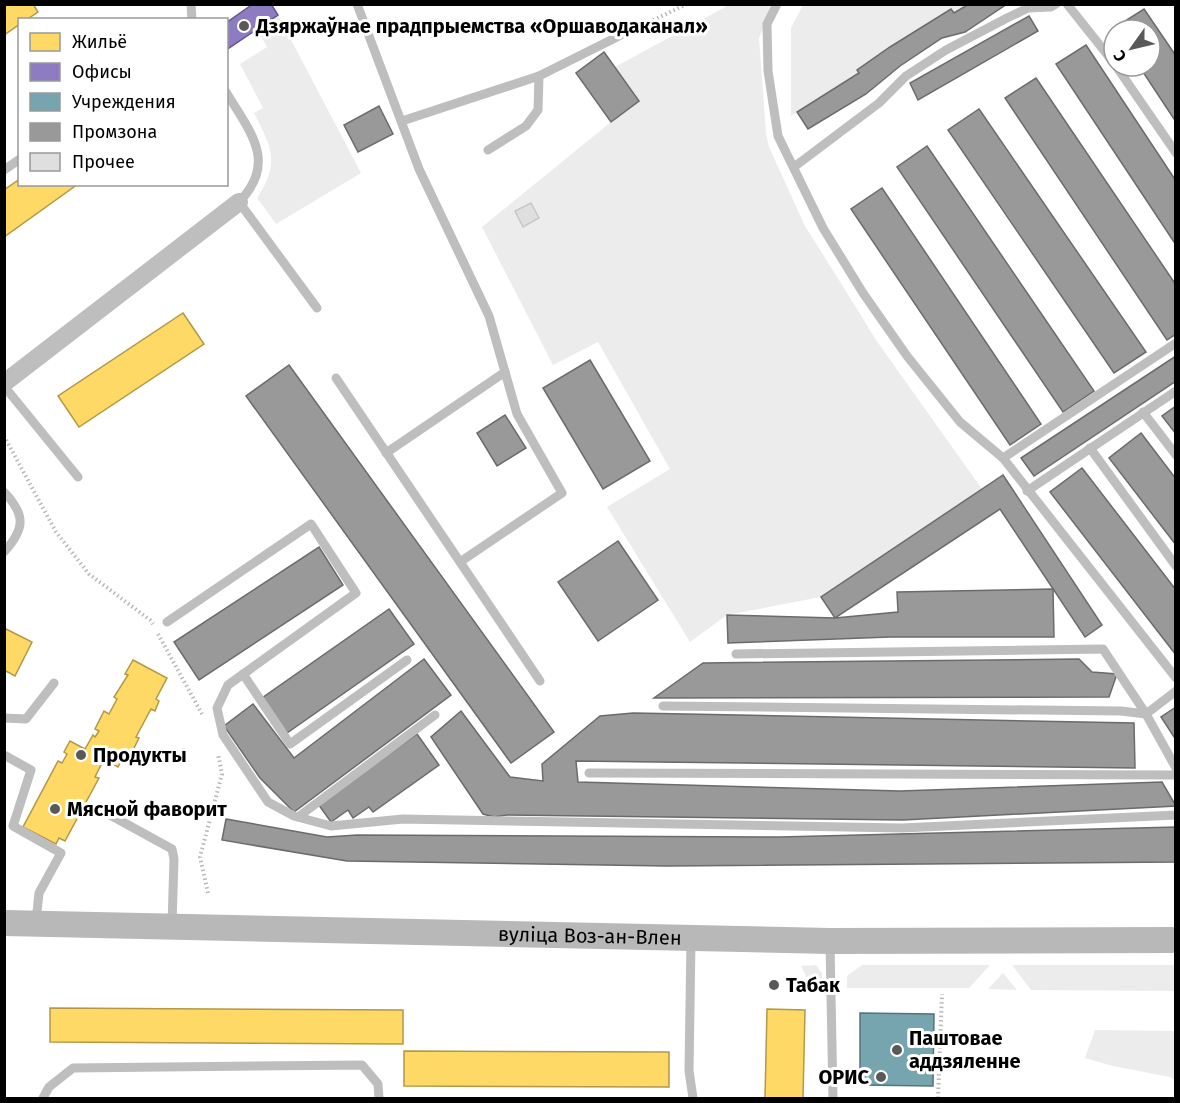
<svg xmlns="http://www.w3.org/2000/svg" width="1180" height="1103" viewBox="0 0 1180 1103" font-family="'Fira Sans',sans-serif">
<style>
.green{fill:#ececec}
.homes{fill:#ffd966;stroke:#b29847;stroke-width:1.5}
.offices{fill:#8e7cc3;stroke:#635788;stroke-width:1.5}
.public{fill:#76a5af;stroke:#53747a;stroke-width:1.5}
.industry{fill:#999;stroke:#6b6b6b;stroke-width:1.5}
.building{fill:#dfdfdf;stroke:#c7c7c7;stroke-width:1.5}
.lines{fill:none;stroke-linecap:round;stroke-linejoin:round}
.path{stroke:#b9b9b9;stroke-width:4;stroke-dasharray:1.5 3;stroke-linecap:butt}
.lane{stroke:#bebebe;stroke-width:9}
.street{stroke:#bebebe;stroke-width:18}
.secondary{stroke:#b8b8b8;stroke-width:26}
.poi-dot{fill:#595959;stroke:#fff;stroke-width:2}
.labels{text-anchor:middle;stroke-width:6;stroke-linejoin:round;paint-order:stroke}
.poi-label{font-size:20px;font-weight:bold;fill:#000;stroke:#fff;text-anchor:start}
.street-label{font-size:20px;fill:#000;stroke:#fff}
</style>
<rect width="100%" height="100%" fill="#fff"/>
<!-- green -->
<g class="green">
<polygon points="729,5 773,5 759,38 766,133 769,147 805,226 844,288 876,340 982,489 821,597 727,615 690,642 607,507 670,469 598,342 553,365 482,227 611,122 639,101 615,67"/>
<polygon points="803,5 969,5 954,13 951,9 857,70 859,73 791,116 791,28"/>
<path d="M278,15L361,173L276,224L257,198C280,163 272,148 254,113L263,108L240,64L267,47L257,29Z"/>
<polygon points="816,965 822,973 822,986 811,986 801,966"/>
<polygon points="862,965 990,965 969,988 847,988 847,976"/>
<polygon points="1012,965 1175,965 1175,991 1031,990"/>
<polygon points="1003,973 1017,990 988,989"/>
<polygon points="1095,1030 1175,1031 1175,1080 1170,1077 1113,1066 1085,1058"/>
</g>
<!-- homes -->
<g class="homes">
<polygon points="4,4 33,4 38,12 26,20 20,20 20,24 4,35"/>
<polygon points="20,179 20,184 78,184 4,237 4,190"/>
<polygon points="183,313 204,344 79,427 58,396"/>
<polygon points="4,628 32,642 15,676 4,670"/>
<polygon points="133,660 167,678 156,699 159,701 155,711 151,709 136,737 139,738 132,752 127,750 118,767 104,759 95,777 99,778 65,841 59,838 56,844 23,827 58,761 62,763 67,754 64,752 70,741 85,749 93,735 95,737 99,731 95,729 104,711 109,714 117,699 114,697 128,675 125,674"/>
<polygon points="50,1008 403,1010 403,1044 50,1042"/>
<polygon points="767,1009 805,1010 803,1098 765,1098"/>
<polygon points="404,1051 669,1052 669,1087 404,1086"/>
</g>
<!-- offices -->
<polygon class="offices" points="253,4 271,4 278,15 226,50 226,23"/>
<!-- public -->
<polygon class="public" points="860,1013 934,1014 933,1086 860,1085"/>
<!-- industry -->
<g class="industry">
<polygon points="969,4 1007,4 965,32 942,38 900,66 866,94 808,129 797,112 859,73 857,70 890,47 951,9 954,13"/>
<polygon points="1144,9 1176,56 1176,122 1139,66 1150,66 1150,30 1115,30 1114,28"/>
<polygon points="1029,16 1038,31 918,100 910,83"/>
<polygon points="1086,45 1176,181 1176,245 1056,64"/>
<polygon points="604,52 639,101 611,122 576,73"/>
<polygon points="1036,78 1176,285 1176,334 1167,340 1005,98"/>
<polygon points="379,106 393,134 358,152 344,125"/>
<polygon points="979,109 1146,352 1114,373 948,130"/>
<polygon points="927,146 1094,391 1063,412 897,167"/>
<polygon points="882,188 1041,424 1010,445 851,209"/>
<polygon points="1176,356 1176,381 1034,476 1021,458"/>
<polygon points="590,360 650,461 603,489 543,388"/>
<polygon points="289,365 554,732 511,763 246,396"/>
<polygon points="1176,406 1176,434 1162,416"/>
<polygon points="505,415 526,448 497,466 477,433"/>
<polygon points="1141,433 1176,479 1176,545 1109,458"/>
<polygon points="1082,468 1176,590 1176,655 1050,492"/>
<polygon points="1003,475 1102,625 1085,637 1000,509 835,618 821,597"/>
<polygon points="618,541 658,600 598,641 558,582"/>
<polygon points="319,547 343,585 199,680 174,642"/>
<polygon points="1053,589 1054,637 890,637 728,643 727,615 835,618 898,612 897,592"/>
<polygon points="389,609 414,644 287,733 262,698"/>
<polygon points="424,659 451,695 294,812 260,778 224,726 253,704 294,758"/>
<polygon points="1079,659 1092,672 1117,674 1109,697 654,698 703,663"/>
<polygon points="1176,707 1176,740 1161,717"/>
<polygon points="461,711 510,777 543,781 542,764 600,716 633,713 1134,723 1135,768 576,761 578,782 900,791 1162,782 1176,806 903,820 507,815 494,817 483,814 431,737"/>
<polygon points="417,734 439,765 373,812 369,807 353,818 348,810 331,822 318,804"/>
<polygon points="226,819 327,837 357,835 780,837 1176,827 1176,862 667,866 347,861 222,840"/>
</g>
<!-- building -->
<polygon class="building" points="531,203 539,218 523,227 515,211"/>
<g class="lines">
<!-- path -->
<g class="path">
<polyline points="641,26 687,4"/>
<polyline points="4,436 56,532 89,574 150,620 153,624"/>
<polyline points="158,634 202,714"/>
<polyline points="208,893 200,857 222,774 218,754"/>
<polyline points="938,1098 942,994"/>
</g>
<!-- lane -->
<g class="lane">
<polyline points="191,4 192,20"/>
<polyline points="777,4 767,24 768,71 778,136 823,228 863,293 907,356 960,422 1003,458"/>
<polyline points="1067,4 1114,63"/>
<polyline points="1116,66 1176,153"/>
<path d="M226,92C250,132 278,162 239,202L317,308"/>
<polyline points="402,121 539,76 631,30"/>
<polyline points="488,150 526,126 538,110 539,76"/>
<polyline points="794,167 879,103 906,76 946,50 1007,18 1028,8 1051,7 1056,4"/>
<polyline points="4,170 20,159"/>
<polyline points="1176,343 1003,458 1176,678"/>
<polyline points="336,378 460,562 562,493 517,414 489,316 419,169 357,4"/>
<polyline points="4,386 78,477"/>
<polyline points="1143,412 1176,455"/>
<polyline points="1090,448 1176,566"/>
<polyline points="386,453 505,372"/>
<polyline points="1027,491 1176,391"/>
<path d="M4,492C26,515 25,529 4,552"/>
<polyline points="460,562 540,681"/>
<polyline points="167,622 311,524 356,593 228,685 217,708 223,735 268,802 294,816 331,826 403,819 902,828 1176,815"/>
<polyline points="736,654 1103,649 1146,714"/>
<polyline points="243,674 290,744 407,660"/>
<polyline points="1176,691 1146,714 1176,768"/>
<polyline points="663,706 1121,711 1146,714"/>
<polyline points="4,718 26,719 54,683"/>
<polyline points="4,755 31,770 13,826 61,853 39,893 36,921"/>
<polyline points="589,773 1176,775"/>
<polyline points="101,810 172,849 174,859 172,925"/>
<polyline points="298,817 435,715"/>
<polyline points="691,940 689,1071 693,1098"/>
<polyline points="830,943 833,1098"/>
<polyline points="43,1098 49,1087 73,1068 362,1065 378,1084 379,1098"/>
</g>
<!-- street -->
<polyline class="street" points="4,383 239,202"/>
<!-- secondary -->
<path class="secondary" id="s1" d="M4,923L830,941L1176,940"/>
</g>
<!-- markers -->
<g class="poi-dot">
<circle cx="244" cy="26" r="6"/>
<circle cx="81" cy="755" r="6"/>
<circle cx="55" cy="809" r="6"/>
<circle cx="774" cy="985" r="6"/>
<circle cx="897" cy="1050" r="6"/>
<circle cx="881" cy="1077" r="6"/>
</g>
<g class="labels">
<!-- poi labels -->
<g class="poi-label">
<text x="256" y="33">Дзяржаўнае прадпрыемства «Оршаводаканал»</text>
<text x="93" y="762">Продукты</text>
<text x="67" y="816">Мясной фаворит</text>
<text x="786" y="992">Табак</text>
<text x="909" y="1045">Паштовае<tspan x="909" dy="23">аддзяленне</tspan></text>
<text x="869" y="1084" text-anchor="end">ОРИС</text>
</g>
<!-- street labels -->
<g class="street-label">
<text dy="7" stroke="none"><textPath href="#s1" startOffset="586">вуліца Воз-ан-Влен</textPath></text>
</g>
</g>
<!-- border -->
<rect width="1180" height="1103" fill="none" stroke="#000000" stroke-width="12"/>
<!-- legend -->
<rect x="18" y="18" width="210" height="168" fill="#ffffff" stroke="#999999" stroke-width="1.5"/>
<rect x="30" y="33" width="30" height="18" fill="#ffd966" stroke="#999999" stroke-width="1.5"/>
<text x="72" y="48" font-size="18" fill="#000000">Жильё</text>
<rect x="30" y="63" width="30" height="18" fill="#8e7cc3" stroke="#999999" stroke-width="1.5"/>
<text x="72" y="78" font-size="18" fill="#000000">Офисы</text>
<rect x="30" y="93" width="30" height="18" fill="#76a5af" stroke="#999999" stroke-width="1.5"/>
<text x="72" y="108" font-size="18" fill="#000000">Учреждения</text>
<rect x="30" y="123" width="30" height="18" fill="#999999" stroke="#999999" stroke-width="1.5"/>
<text x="72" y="138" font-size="18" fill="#000000">Промзона</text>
<rect x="30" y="153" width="30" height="18" fill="#dfdfdf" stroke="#999999" stroke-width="1.5"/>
<text x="72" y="168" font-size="18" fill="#000000">Прочее</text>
<!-- north arrow -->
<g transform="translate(1132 48) rotate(236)"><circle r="28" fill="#ffffff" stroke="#999999" stroke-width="1.5"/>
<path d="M0-4.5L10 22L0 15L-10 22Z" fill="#595959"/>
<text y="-9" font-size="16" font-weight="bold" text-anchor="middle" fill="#000000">С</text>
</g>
</svg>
